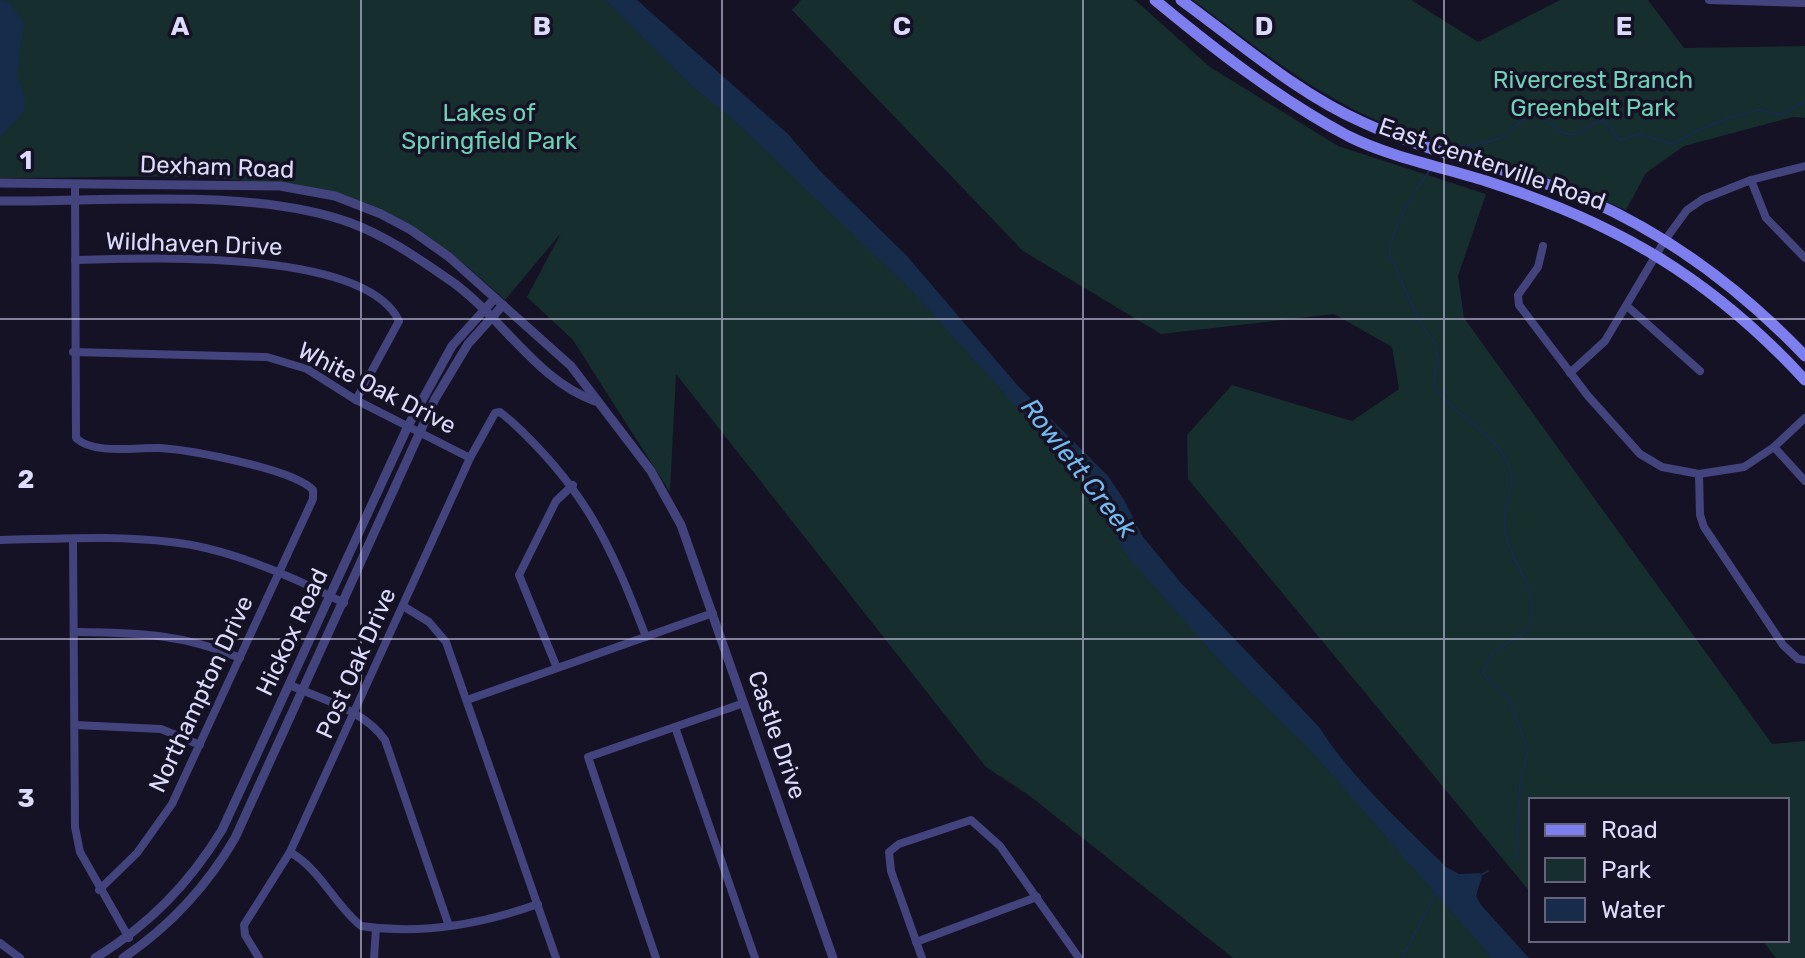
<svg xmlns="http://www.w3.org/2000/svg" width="1805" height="958" viewBox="0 0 1805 958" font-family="Rubik,sans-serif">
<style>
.green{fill:#162e2d}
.water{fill:#172c4a}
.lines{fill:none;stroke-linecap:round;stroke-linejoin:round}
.stream{stroke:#172c4a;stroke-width:2}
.minor{stroke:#43437e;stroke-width:8}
.tertiary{stroke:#43437e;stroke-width:9}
.secondary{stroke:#7d7fef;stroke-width:11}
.grid{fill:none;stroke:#dddbfb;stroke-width:2;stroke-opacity:0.55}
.labels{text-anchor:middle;stroke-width:7;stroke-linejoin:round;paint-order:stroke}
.park-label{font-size:24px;fill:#6fd2b6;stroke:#151225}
.street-label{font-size:24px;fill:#dddbfb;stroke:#151225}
.water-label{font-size:26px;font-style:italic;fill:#75baee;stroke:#151225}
.grid-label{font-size:26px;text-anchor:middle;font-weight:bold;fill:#dddbfb;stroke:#151225;stroke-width:7;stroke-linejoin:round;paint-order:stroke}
</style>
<rect width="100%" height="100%" fill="#151225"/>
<!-- green -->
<g class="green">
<path d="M0,0H605L983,347L1144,555L1514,958H1233L1030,796L986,767L676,374L670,492L573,340L527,297L561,233L505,300C467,266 429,231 381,212C262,164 126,179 0,178Z"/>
<polygon points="801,0 1135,0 1210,67 1338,146 1486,194 1458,276 1464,318 1772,744 1805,741 1805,958 1776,958 1762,940 1787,940 1787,800 1531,800 1531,893 1188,479 1187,435 1232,385 1352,421 1399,389 1392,347 1334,314 1161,334 1023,251 792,10"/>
<path d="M1193,0H1411L1478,42L1560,0H1648L1684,48L1805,46V118L1793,117L1684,146L1646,173L1626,210C1545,174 1459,155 1378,121C1311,92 1251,43 1193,0Z"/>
</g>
<!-- water -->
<g class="water">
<polygon points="0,0 9,2 24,23 17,76 25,99 25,110 0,137"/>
<path d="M605,0H637L788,134L819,170L907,256L1018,386L1108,476L1124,500L1143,537L1181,583L1319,727C1353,780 1402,823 1446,867L1459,874L1480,873L1482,876L1476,896L1481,905L1529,958H1492L1311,751L1229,671L1164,598L1126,554L1089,487L912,291L739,125L690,84Z"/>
</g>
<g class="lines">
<!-- stream -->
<g class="stream">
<path d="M1446,149C1465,143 1482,147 1500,138C1510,133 1520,119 1531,116C1543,113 1554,129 1564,133C1581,140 1588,122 1603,121L1620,140L1639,134L1672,144C1700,128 1726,117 1757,110C1765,109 1773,114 1782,114L1805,101"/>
<path d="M1430,170C1413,193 1394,224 1389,253L1419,321L1436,345L1438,360L1433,385C1454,415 1487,428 1506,459C1521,483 1501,505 1505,530C1511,569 1542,586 1529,629L1493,653L1482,673L1509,700L1528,749L1520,785L1517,853L1513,860"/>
<polyline points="1479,876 1488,871"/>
<polyline points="1402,958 1436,892"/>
</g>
<!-- minor -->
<g class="minor">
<polyline points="1709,0 1805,3"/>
<polyline points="1751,180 1766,218 1805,258"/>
<path d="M75,184L76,438C93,455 137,447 160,448C191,450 293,469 313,490V499L172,804L137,853L99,890"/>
<polyline points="1543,246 1538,267 1518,295 1519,305 1588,396 1640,454 1662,467 1699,474 1744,467 1774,447 1805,418"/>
<path d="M75,260C144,258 365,248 399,321L356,400"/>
<polyline points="1627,306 1700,371"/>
<polyline points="73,352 267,357 307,369 356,400 470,458"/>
<polyline points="1570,373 1605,341 1665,240 1687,210 1703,199 1751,180 1805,166"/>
<polyline points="1774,447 1805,481"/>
<polyline points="1699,474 1700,515 1704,527 1783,645 1798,659 1805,660"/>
<path d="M0,540C56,539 115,535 171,542C228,548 294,577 344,603"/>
<polyline points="73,540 75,827 80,852 129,938"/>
<polyline points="403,606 429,622 446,642 556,958"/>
<path d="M74,632C136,633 181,633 240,658"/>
<polyline points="557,668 519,575 556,501 573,485"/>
<path d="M290,685C323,700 364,710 385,740L449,926"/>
<polyline points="467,700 713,613"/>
<polyline points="75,725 161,729 200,745"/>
<polyline points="675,727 755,958"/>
<path d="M290,852C322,871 333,903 361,926C420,935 482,924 538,904"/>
<polyline points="916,942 1037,897"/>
<polyline points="0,943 20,958"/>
<path d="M259,958L245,935L244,925L290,852L470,458L495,413L500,412L511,421C585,489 611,545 646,637"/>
<polyline points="374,958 376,928"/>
<polyline points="656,958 588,757 744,703"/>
<polyline points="922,958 891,871 889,852 899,844 971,820 1000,846 1079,958"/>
</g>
<!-- tertiary -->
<g class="tertiary">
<polyline points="0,183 280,186 335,196 381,214 411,230 449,257 571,366 651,471 681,525 833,958"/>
<path d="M0,201C106,202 253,187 351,223C388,237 419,259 451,281C501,316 537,381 595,401"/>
<path d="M95,958C149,925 189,884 222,830L408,426L452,346L495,298"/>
<path d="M123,958C169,927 207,886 235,838L435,399L468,344L503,305"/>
</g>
<!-- secondary -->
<g class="secondary">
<path d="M1155,0C1214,49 1280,100 1348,136C1390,157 1441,167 1486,181C1617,223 1711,278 1805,380"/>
<path d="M1181,0C1239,42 1297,93 1362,122C1435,156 1517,169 1591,201C1673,238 1743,291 1805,356"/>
</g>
</g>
<!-- grid -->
<path class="grid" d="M361,0V958M722,0V958M1083,0V958M1444,0V958M0,319H1805M0,639H1805"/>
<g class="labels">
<!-- park labels -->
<g class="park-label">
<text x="1593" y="88">Rivercrest Branch<tspan x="1593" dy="28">Greenbelt Park</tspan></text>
<text x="489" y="121">Lakes of<tspan x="489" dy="28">Springfield Park</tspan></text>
</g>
<!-- street labels -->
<g class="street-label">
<text transform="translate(1492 164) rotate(19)" y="8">East Centerville Road</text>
<text transform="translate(217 167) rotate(2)" y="8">Dexham Road</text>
<text transform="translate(194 244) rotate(2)" y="8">Wildhaven Drive</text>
<text transform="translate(377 388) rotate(27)" y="8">White Oak Drive</text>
<text transform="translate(292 632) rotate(-65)" y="8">Hickox Road</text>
<text transform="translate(356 663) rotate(-66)" y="8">Post Oak Drive</text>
<text transform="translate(201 694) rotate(-65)" y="8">Northampton Drive</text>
<text transform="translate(777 735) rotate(71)" y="8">Castle Drive</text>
</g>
<!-- water labels -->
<g class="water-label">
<text transform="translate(1079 468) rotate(52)" y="9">Rowlett Creek</text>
</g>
</g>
<g class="grid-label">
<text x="180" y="35">A</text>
<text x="542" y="35">B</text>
<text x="902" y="35">C</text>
<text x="1264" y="35">D</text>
<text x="1624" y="35">E</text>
<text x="26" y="169">1</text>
<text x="26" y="488">2</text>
<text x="26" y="807">3</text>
</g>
<!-- legend -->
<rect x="1529" y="798" width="260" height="144" fill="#151225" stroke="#65627b" stroke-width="2"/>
<rect x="1545" y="824" width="40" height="12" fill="#7d7fef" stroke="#65627b" stroke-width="2"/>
<text x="1601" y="838" font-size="24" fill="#dddbfb">Road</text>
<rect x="1545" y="858" width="40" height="24" fill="#162e2d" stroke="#65627b" stroke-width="2"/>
<text x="1601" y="878" font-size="24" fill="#dddbfb">Park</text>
<rect x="1545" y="898" width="40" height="24" fill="#172c4a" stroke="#65627b" stroke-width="2"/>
<text x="1601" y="918" font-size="24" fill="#dddbfb">Water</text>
</svg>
